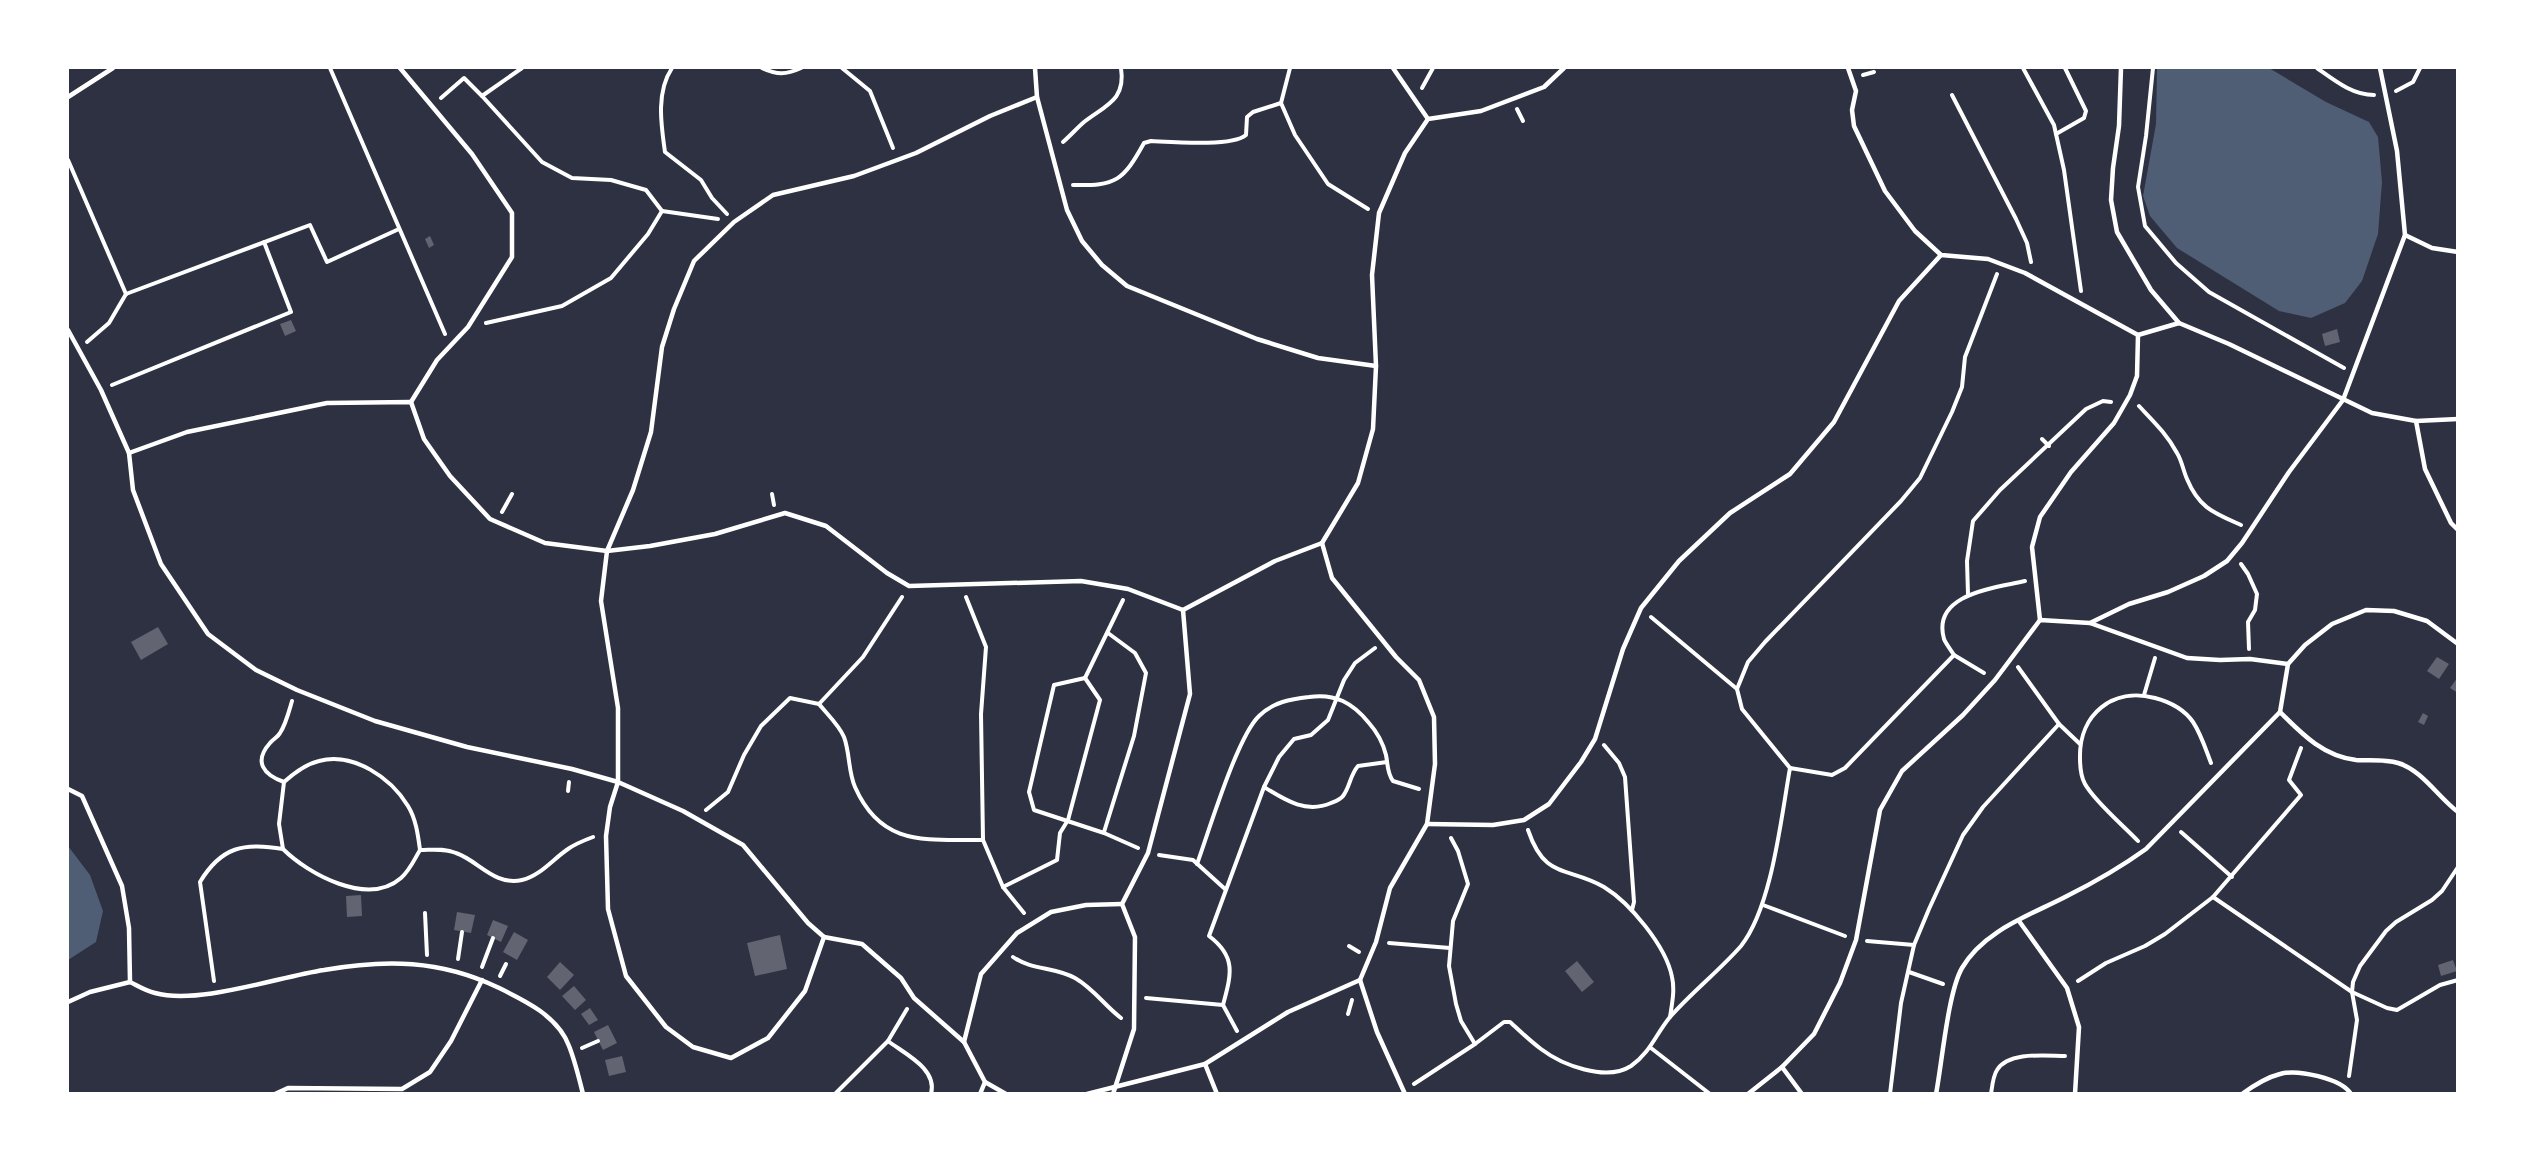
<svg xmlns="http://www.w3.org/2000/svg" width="2525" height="1161" viewBox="0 0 2525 1161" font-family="'Nunito Sans',sans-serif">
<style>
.water{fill:#4f5d75}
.building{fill:#626471}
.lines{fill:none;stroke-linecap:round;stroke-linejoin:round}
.path{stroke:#fff;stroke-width:4}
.service{stroke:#fff;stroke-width:4.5}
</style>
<rect width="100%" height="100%" fill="#2d3142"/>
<!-- water -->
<g class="water">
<polygon points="2157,68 2269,68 2326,102 2369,122 2378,137 2382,182 2378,234 2362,281 2345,303 2311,318 2279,311 2177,248 2150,216 2143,196 2156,124"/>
<polygon points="68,846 90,875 103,911 96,942 68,960"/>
</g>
<!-- building -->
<g class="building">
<polygon points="430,236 434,245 429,248 425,239"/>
<polygon points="291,320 296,331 285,336 280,324"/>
<polygon points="2337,329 2340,342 2325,346 2322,334"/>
<polygon points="158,627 168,644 141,660 131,642"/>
<polygon points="2437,657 2449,664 2439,679 2427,671"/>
<polygon points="2458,677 2458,693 2450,688"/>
<polygon points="2423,713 2428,716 2424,725 2418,722"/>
<polygon points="361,895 362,916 347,917 346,896"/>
<polygon points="457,912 475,915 471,933 454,930"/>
<polygon points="493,920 508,926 501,942 487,935"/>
<polygon points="514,932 528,940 517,960 503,952"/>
<polygon points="780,935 787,969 755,976 747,943"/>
<polygon points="2453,960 2457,971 2441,976 2438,965"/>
<polygon points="1577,961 1594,982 1582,992 1565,971"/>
<polygon points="560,962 574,975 560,990 547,977"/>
<polygon points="574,986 586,1000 575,1010 562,996"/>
<polygon points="590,1008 598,1020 589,1025 581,1014"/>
<polygon points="608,1025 617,1043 603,1050 594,1032"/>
<polygon points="622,1056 626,1072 609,1076 605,1060"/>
</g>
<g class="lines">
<!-- path -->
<g class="path">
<polyline points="330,68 445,334"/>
<path d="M672,68C656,92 661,124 665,152L701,180L712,198L727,214"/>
<path d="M762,68C777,75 786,75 801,68"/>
<polyline points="842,68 870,91 893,148"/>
<polyline points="1290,68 1281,103 1295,135 1328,184 1368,209"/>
<polyline points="2023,68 2054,125 2064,170 2081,291"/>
<polyline points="2153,68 2146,136 2138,187 2145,226 2176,263 2209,292 2344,368"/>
<path d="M2317,68C2334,80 2352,95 2374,95"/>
<polyline points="1863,75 1874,72"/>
<polyline points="1422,88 1433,68"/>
<polyline points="2396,91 2413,82 2420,68"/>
<polyline points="1952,95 2016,219 2027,243 2031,262"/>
<polyline points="482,96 542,162 572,178 611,180 646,190 662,211"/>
<polyline points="441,98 464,78 482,96 522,68"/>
<polyline points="1517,109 1523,121"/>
<polyline points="2056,134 2084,118 2086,111 2065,68"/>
<path d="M1063,142C1070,136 1077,128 1084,122C1106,105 1126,100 1121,68"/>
<polyline points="68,160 126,294"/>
<path d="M1073,185C1116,186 1123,181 1144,143L1151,141C1172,142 1232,147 1246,135L1247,117L1253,112L1281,103"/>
<polyline points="662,211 718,219"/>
<polyline points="126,294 310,225 327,262 399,229"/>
<polyline points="486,323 562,306 611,278 648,234 662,211"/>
<polyline points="87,342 109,323 126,294"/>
<polyline points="112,385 291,312 264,242"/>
<path d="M2139,406C2153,421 2167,434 2177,453C2182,461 2183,470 2187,479C2199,508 2214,513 2241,525"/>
<polyline points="2042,439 2049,446"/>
<polyline points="772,494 774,505"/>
<polyline points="502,512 512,494"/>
<polyline points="2241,564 2248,574 2257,594 2255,610 2248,622 2249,649"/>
<polyline points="1968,594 1967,561 1973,521 2000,490 2086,409 2103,401 2111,402"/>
<polyline points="966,597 986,647 981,714 983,840 1003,887 1024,913"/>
<polyline points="1651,617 1737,689 1742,709 1790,768"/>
<polyline points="1954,655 1984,673"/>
<polyline points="2018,667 2059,724 2080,744"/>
<polyline points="1085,678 1054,685 1029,792 1034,810 1104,833 1138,848"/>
<polyline points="1085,678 1123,600"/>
<polyline points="1737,689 1748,662 1765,642 1901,501 1920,478 1952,412 1962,387 1965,357 1997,274"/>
<polyline points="2144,695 2155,658"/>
<path d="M292,701C289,711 286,724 280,733C278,737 273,739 270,743C253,762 264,775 284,782C294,773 306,764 319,761C354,752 391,778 408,806C416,819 418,835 420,850"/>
<path d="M819,704C827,714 839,725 844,737C850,753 848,771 855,787C882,848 927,839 983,840"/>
<polyline points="1604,745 1619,763 1625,777 1634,902 1632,910"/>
<path d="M1264,787C1285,800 1306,814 1331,803C1336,801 1340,800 1343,796C1350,787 1350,775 1358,766L1387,762"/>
<polyline points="568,791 569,782"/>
<polyline points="706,810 728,792 744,755 761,726 790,698 819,704 863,657 902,597"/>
<path d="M1528,830C1545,880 1567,866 1604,887C1630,903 1666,946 1672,977C1675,990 1672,1004 1670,1017"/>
<polyline points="1104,832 1134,736 1146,673 1135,653 1108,633"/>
<polyline points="2181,832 2232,877"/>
<polyline points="1451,838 1458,851 1468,884 1453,921 1449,966 1456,1004 1461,1021 1475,1044"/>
<path d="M2138,841C2124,826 2095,802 2085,784C2081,777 2080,766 2080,758C2079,714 2113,687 2155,698C2170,702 2184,709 2193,722C2201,734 2206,750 2211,763"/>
<path d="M283,849C308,874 368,907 401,878C410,870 414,860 420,850"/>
<path d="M420,850C432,850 444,848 456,853C479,861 494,886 522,880C540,876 553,859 568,849C575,844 585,840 593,837"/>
<polyline points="1159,855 1193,860 1225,889"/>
<path d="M1197,864C1209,831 1237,737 1259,716C1273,702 1291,699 1309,697C1335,693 1353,703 1369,723C1377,732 1383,743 1386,755C1388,765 1387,773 1393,781L1419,789"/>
<polyline points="1003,887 1057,860 1060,833 1068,820 1100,700 1085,678"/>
<polyline points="2213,897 2352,992 2387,1008 2397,1010 2440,985 2458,980"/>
<polyline points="1763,905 1845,936"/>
<polyline points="425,913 427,955"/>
<polyline points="1867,941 1914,945"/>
<polyline points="1389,943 1450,948"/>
<polyline points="1349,946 1359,952"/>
<path d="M1013,957C1031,970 1056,967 1075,978C1094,989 1104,1005 1121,1018"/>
<polyline points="458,959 462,932"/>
<polyline points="482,967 493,938"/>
<polyline points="1909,972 1943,984"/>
<polyline points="500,976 506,964"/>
<path d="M214,981L200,882C221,847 244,842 283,849L279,824L284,782"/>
<polyline points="2078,981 2106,963 2145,946 2165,934 2213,897 2301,795 2289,780 2301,748"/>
<polyline points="1146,998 1223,1005"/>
<path d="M1223,1005C1231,975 1237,957 1209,936L1264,787L1279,757L1294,739L1311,735L1328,720L1344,680L1355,663L1375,648"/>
<polyline points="1223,1005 1237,1031"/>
<polyline points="1348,1014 1352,1000"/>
<path d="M888,1041C905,1054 938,1069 931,1094"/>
<polyline points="582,1048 598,1041"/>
<polyline points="1651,1048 1710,1094"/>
<polyline points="2349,1076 2357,1020 2352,992 2353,982 2360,966 2386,931 2396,922 2432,900 2442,891 2458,867"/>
<path d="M1414,1084L1475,1044L1504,1022H1510C1520,1031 1530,1041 1541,1049C1562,1065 1606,1082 1631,1066C1650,1053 1656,1034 1670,1017C1692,992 1719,971 1741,946C1772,907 1781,818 1790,768L1832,775L1845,768L1954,655C1951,650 1946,644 1944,639C1931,593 1997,588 2025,581"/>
<polyline points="835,1094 888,1041 907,1009"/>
<polyline points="1890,1094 1901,1003 1914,945 1929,909 1963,835 1983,807 2059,724"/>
<path d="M1991,1094C1992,1087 1993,1076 1997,1070C2009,1051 2047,1056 2065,1056"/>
</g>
<!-- service -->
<g class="service">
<polyline points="400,68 472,154 512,213 512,257 468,327 437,360 411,402"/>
<polyline points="1035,68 1037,97 1067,210 1082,241 1102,265 1127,286 1257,339 1318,358 1376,366"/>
<polyline points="1393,68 1428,119"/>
<polyline points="1848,68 1856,91 1852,110 1854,126 1885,191 1915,231 1941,255 1988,259 2025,273 2138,335 2179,323 2229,344 2372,413 2416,421 2458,419"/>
<polyline points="2121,68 2119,126 2113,168 2111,200 2117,232 2151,290 2179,323"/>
<polyline points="68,97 113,68"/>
<polyline points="2405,235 2432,248 2458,252"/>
<polyline points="68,330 101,390 129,453 133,490 161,564 208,634 256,670 297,690 375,721 467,747 572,769 618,782 683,811 743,845 808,923 824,937 805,991 768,1038 731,1058 693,1047 666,1027 626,976 608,909 606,836 610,807 618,782 618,708 601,601 607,551 633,490 651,432 662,347 674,309 694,261 734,222 773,195 854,176 916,153 990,116 1037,97"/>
<polyline points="2416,421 2425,469 2451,523 2458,530"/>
<polyline points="129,453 187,432 327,403 411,402 424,439 450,476 490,519 545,543 607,551 650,546 715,534 785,513 826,526 887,573 909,586 1081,581 1128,589 1183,610 1275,561 1322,543 1358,483 1373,429 1376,366 1372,275 1379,213 1405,153 1428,119 1481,111 1544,87 1564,68"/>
<polyline points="2040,620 2032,547 2040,517 2071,472 2114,423 2130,395 2137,376 2138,335"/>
<polyline points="2090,623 2187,658 2220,660 2250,659 2288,664"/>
<path d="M2280,712C2302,734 2323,756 2356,760C2369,761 2385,759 2398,763C2422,770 2438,797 2458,812"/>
<polyline points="68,789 82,796 122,886 129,928 130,982"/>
<polyline points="1427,824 1493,825 1524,820 1549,804 1581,762 1595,739 1623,649 1641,608 1679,561 1730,513 1790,474 1834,422 1899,301 1941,255"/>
<polyline points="2019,921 2067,988 2079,1027 2075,1094"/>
<polyline points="824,937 862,944 901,978 914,998 964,1042"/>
<polyline points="1360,980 1377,1032 1405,1094"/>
<path d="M130,982C138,986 146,991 155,993C199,1005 278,977 324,970C386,959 440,960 497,987C524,1000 558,1016 569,1046C575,1061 579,1078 583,1094"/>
<polyline points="68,1002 90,992 130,982"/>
<polyline points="1782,1067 1802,1094"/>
<polyline points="985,1082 1006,1094"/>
<polyline points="275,1094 288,1088 402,1089 430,1072 451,1041 482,980"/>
<polyline points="980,1094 985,1082 964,1042 981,974 1017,933 1051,912 1086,905 1122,904"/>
<polyline points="1087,1094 1205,1064"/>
<polyline points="1113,1094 1134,1029 1135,937 1122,904 1148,853 1190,694 1183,610"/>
<polyline points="1217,1094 1205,1064 1288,1012 1360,980 1376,942 1390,888 1427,824 1435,764 1434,717 1419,680 1396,657 1332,578 1322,543"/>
<polyline points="1748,1094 1782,1067 1814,1034 1840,983 1856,940 1880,810 1902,771 1963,715 1995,680 2040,620 2090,623 2129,604 2168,592 2204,576 2227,561 2242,543 2289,472 2343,400 2405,235 2397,151 2380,68"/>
<path d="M1936,1094C1942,1063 1948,992 1962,968C1984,930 2031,915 2067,896C2095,882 2121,867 2146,849L2280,712L2288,664L2305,645L2332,624L2366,610L2394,611L2427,621L2458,644"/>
<path d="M2242,1094C2253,1086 2268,1077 2280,1074C2297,1069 2341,1078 2351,1094"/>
</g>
</g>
<!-- border -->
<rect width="2525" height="1161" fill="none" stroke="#ffffff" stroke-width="138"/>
</svg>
